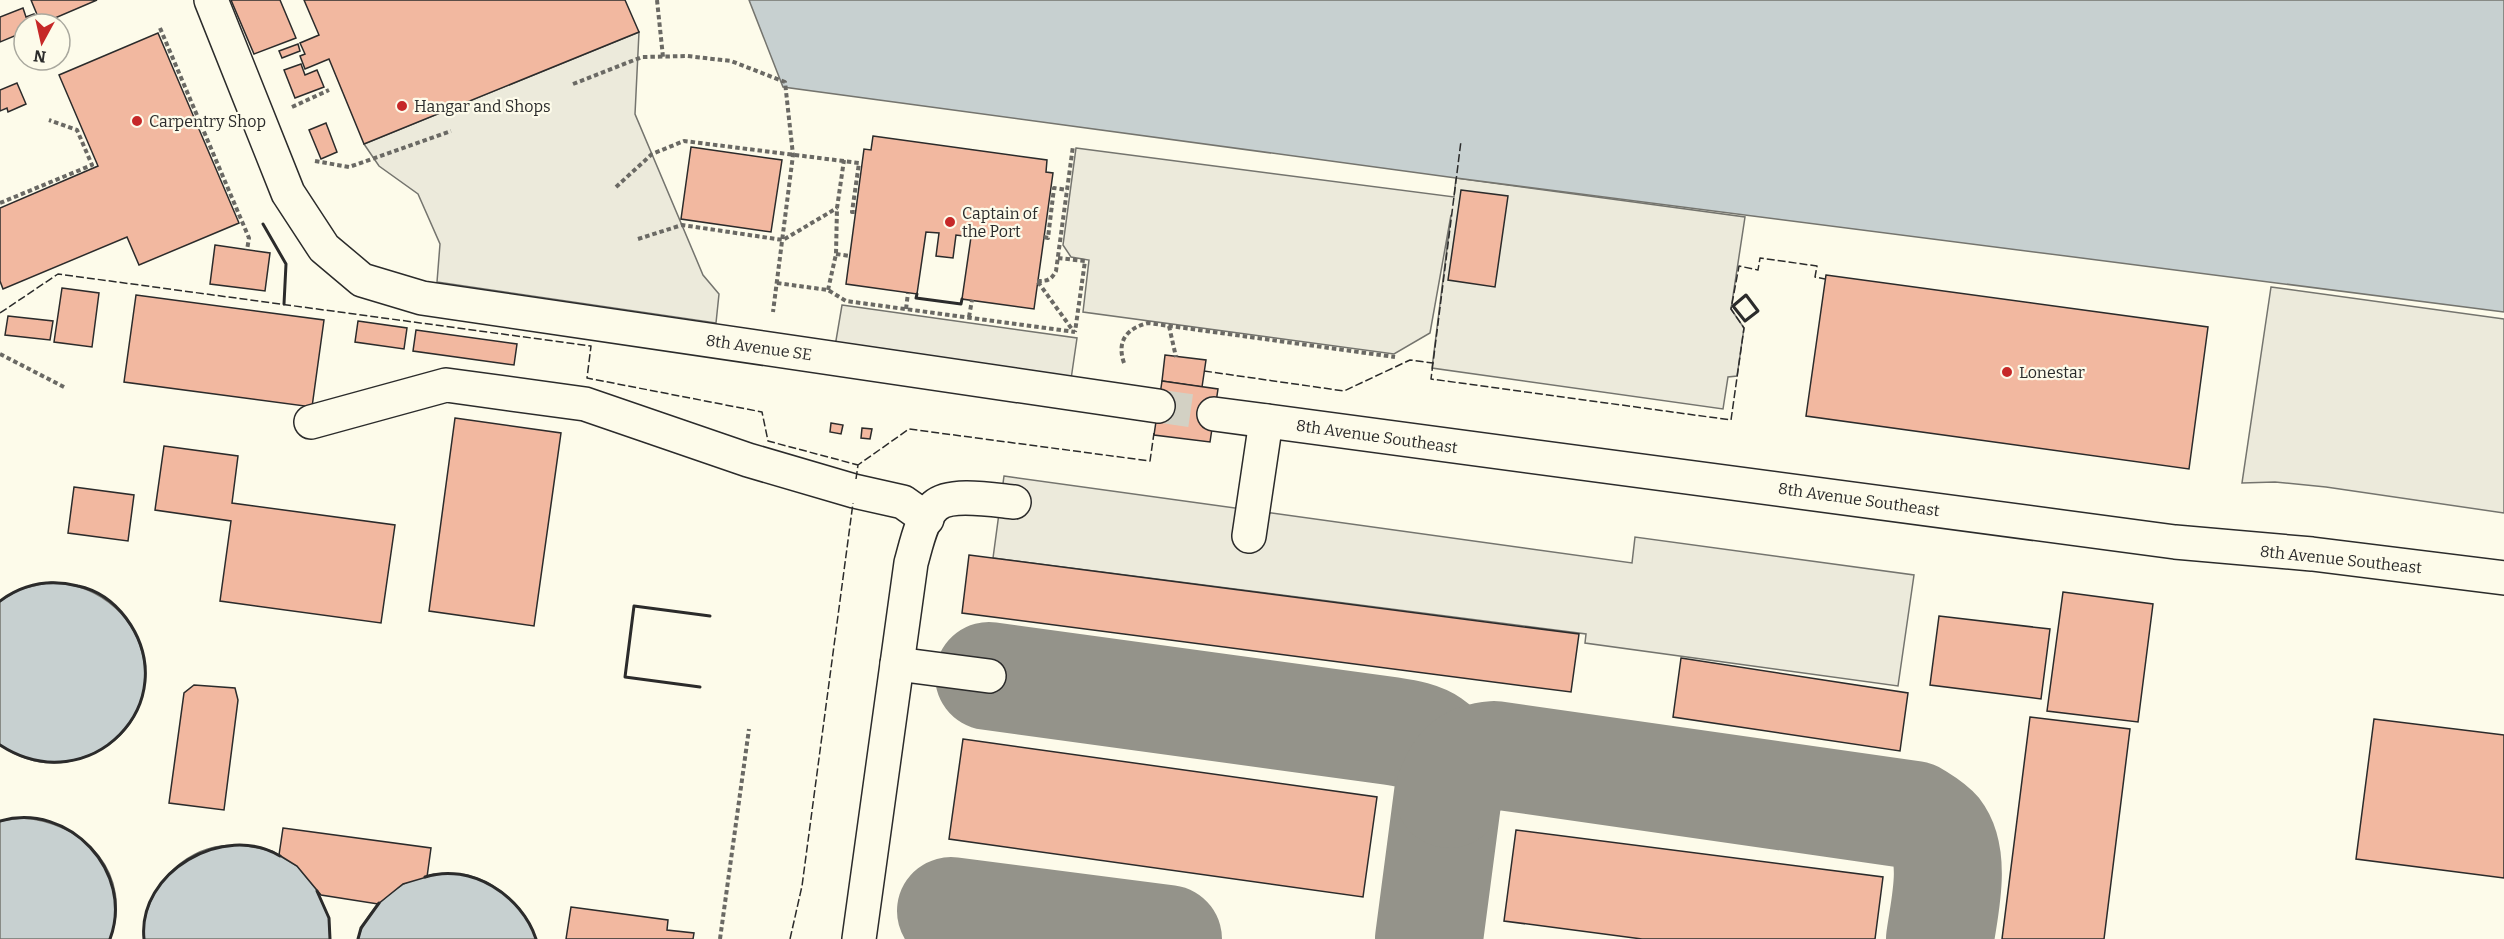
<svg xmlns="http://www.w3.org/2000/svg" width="2504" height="939" viewBox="0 0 2504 939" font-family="Bitter,serif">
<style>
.parking{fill:#eceadb;stroke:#74746e;stroke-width:1.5}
.water{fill:#c7d0d0;stroke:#74746e;stroke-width:1.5}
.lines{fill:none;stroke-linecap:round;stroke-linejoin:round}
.taxiway{stroke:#94938a;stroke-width:108}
.building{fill:#f2b8a0;stroke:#2b2b2b;stroke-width:1.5}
.minor-tunnel{stroke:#d3d1c4;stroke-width:33;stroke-dasharray:33 16;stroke-linecap:butt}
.minor-casing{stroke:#2b2b2b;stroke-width:36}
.path{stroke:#6a6964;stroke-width:4;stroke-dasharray:4.5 3;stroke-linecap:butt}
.minor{stroke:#fdfbea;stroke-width:33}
.fence{stroke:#2b2b2b;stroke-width:1.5;stroke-dasharray:8 3;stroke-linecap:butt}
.wall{stroke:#2b2b2b;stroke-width:3}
.poi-dot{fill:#c62828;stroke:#fdfbea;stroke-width:2}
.labels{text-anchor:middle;stroke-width:4.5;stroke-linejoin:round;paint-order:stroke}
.poi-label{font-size:16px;fill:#2b2b2b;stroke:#fdfbea;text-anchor:start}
.street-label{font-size:16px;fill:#2b2b2b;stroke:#fdfbea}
</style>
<rect width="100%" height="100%" fill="#fdfbea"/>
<!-- parking -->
<g class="parking">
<polygon points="639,32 635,114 703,275 719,294 716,323 437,282 440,244 418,194 379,166 364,144"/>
<polygon points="1076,148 1454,197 1456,178 1745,217 1731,309 1744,328 1737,376 1728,377 1723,409 1432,368 1451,215 1430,333 1394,354 1083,312 1089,260 1071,257 1063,245"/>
<polygon points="2271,287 2504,319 2504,513 2326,487 2275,482 2242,483"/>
<polygon points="842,305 1077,338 1069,393 833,358"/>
<polygon points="1004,476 1632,563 1635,537 1914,575 1898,686 1585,643 1586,634 993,558"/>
</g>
<!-- water -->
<g class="water">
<polygon points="749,0 2504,0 2504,312 1456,178 783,87"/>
<path d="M51,582C162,589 179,730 78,759C50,768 24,761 0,745V601L20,589Z"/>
<path d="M21,818C85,821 134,875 110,939H0V821Z"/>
<path d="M243,845L272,851L297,866L316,889L329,918L330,939H144C140,898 176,855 215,847C224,845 234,845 243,845Z"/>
<path d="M434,874C444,875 456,873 467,875C499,883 526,908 536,939H358C364,917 382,897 402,885C411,879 424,877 434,874Z"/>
</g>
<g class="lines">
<!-- taxiway -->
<g class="taxiway">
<path d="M989,676L1391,731C1424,736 1445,742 1450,779L1429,939"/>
<path d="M1449,794C1456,770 1467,757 1494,755L1914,815C1922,820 1931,825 1937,832C1957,858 1944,909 1940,939"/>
<polyline points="951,911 1168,939"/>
</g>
</g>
<!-- building -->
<g class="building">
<polygon points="31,0 97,0 41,24"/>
<polygon points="231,0 280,0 296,38 254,54"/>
<polygon points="304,0 625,0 639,32 364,144 329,59 305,69 300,56 305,54 300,43 319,35"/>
<polygon points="23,8 26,17 34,14 39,24 24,24 24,32 0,42 0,17"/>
<polygon points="158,33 239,223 139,265 127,237 3,289 0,281 0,208 98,166 59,75"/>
<polygon points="298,44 300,51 282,58 279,51"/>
<polygon points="301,64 305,75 317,70 324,87 295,98 284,70"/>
<polygon points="17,83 26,104 8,112 7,108 0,111 0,90"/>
<polygon points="326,123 337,152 321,159 309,130"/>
<polygon points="873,136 1047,160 1046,172 1053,173 1034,309 962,299 971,237 956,235 953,258 936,256 939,233 926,232 917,294 846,284 864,149 871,150"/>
<polygon points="691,147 782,160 771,232 681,219"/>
<polygon points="1461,190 1508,196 1495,287 1448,280"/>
<polygon points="215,245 270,253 265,291 210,284"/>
<polygon points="1826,275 2208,327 2189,469 1806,416"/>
<polygon points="62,288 99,293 92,347 54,342"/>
<polygon points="136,295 324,320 312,407 124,382"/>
<polygon points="8,316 53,321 50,340 5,335"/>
<polygon points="358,321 407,328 404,349 355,342"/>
<polygon points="416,330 517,344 514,365 413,351"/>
<polygon points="1165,355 1206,360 1202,387 1162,381"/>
<polygon points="1162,381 1218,389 1210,442 1154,435"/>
<polygon points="455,418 561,433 534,626 429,611"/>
<polygon points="831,423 843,425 841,434 830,432"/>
<polygon points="862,428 872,429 870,439 861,438"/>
<polygon points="164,446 238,456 232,503 395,525 381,623 220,601 231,521 155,510"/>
<polygon points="74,487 134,495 128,541 68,533"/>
<polygon points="969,555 1579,634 1571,692 962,613"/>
<polygon points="2063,592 2153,604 2138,722 2047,711"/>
<polygon points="1939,616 2050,629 2041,699 1930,685"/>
<polygon points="1681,658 1908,693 1900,751 1673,717"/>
<polygon points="194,685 235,688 238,700 224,810 169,803 184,693"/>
<polygon points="2030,717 2130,729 2104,939 2002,939"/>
<polygon points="2374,719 2504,735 2504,878 2356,859"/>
<polygon points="963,739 1377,797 1363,897 949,839"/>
<polygon points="283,828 431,848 427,877 403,884 378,904 321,895 297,866 279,855"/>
<polygon points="1516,830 1883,877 1875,939 1642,939 1504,921"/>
<polygon points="571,907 668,920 667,930 694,933 693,939 566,939"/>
</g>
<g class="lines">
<!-- minor-tunnel -->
<polyline class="minor-tunnel" points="1158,406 1214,414"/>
<defs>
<g id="minor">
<polyline points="211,0 288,193 324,248 362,280 422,298 1158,406"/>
<polyline points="1214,414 2175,542 2312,554 2504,578"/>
<polyline points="311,422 446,385 585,404 748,460 854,491 903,502 927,519"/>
<polyline points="1249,536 1266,421"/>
<polyline points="897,664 989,676"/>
<path d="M859,939L911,563C916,546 921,518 935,506C950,492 994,500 1014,502"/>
</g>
</defs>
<!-- minor casing -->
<use href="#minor" class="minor-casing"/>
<!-- path -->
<g class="path">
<polyline points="657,0 663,57"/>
<polyline points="160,28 249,238 247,250"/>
<polyline points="573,84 642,57 687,56 731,61 785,82 793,155 773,312"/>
<polyline points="292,107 329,90"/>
<polyline points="315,161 349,167 451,131"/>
<polyline points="616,187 652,154 684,141 859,163 852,212 855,212"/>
<polyline points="0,203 92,165 77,130 49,120"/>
<polyline points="1044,237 1048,238 1054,188 1067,190"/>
<polyline points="638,239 682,225 783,240 837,208"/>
<polyline points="836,254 850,256"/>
<polyline points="1058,258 1085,261 1075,332"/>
<path d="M1037,281C1048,281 1051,280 1056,271L1073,146"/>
<polyline points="1038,282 1074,332"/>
<polyline points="777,283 828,290 846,301 1075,332"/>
<polyline points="828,290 836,254 837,208 844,160"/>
<polyline points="906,309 908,293"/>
<polyline points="969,317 972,300"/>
<polyline points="1169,326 1176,357"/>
<polyline points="0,354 66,388"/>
<path d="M1124,363C1116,340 1128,328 1148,323L1395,357"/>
<polyline points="720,939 749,729"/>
</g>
<!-- minor -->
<use href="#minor" class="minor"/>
<!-- fence -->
<g class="fence">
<polyline points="0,313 58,274 591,346 587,378 762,412 768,441 858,465"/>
<polyline points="1433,363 1431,379 1731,420 1744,328 1731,309 1739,266 1758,270 1760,258 1817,266 1815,277 1825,279"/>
<polyline points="1204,371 1344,391 1410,360 1433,363 1461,141"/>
<polyline points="856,479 858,465 909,429 1150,461 1154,433"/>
<polyline points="790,939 802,886 853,503"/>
</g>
<!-- wall -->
<g class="wall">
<polyline points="263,224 286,264 284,304"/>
<polyline points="917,294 916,298 961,304 962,299"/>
<polygon points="1746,295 1758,311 1745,321 1733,306"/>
<path d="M0,601C23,584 50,579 78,586C97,590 114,602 126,618C188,702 89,803 0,745"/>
<polyline points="700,687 625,677 634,606 710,616"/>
<path d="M0,821C69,801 135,872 110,939"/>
<path d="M425,877C471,862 522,896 536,939"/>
<polyline points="317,891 329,918 330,939"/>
<path d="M144,939C137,872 224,822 280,856"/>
<polyline points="358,939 361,928 379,903"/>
</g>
</g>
<!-- markers -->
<g class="poi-dot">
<circle cx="402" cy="106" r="6"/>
<circle cx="137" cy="121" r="6"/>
<circle cx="950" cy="222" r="6"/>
<circle cx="2007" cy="372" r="6"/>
</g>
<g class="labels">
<!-- poi labels -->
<g class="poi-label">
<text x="414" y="112">Hangar and Shops</text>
<text x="149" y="127">Carpentry Shop</text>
<text x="962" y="219">Captain of<tspan x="962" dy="18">the Port</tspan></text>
<text x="2019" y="378">Lonestar</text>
</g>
<!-- street labels -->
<g class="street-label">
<text transform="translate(759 347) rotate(8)" y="6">8th Avenue SE</text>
<text transform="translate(1377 436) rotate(8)" y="6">8th Avenue Southeast</text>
<text transform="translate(1859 499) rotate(8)" y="6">8th Avenue Southeast</text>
<text transform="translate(2341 559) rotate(6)" y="6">8th Avenue Southeast</text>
</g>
</g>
<!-- north arrow -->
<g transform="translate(42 42) rotate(188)"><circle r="28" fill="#fdfbea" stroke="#a9a89e" stroke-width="1.5"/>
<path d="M0-4.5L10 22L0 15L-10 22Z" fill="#c62828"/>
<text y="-9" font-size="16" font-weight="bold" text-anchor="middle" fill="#2b2b2b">N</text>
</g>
</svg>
